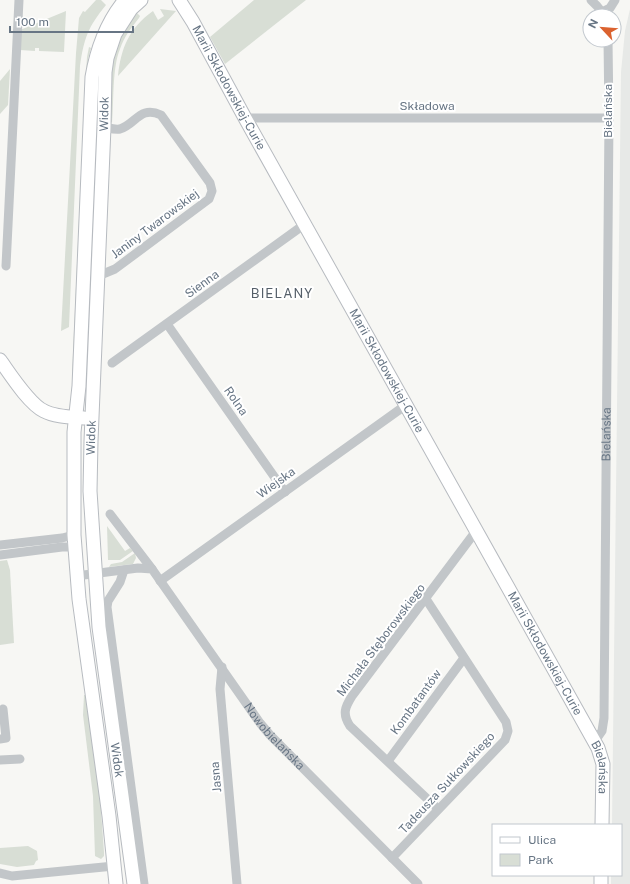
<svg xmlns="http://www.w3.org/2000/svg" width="630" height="884" viewBox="0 0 630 884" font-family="'Public Sans',sans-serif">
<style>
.built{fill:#e7e9e7}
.green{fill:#d8ded5}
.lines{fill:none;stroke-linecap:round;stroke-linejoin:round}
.secondary-casing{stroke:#b7bbc0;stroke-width:15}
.street{stroke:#c2c6c9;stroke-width:9}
.secondary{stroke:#fff;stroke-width:13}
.labels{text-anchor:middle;stroke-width:4;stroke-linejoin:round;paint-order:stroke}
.street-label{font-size:12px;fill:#677584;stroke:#fff}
.neighbourhood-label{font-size:13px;letter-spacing:1px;fill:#555f69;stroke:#fff}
</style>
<rect width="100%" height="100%" fill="#f7f7f4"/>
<!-- built -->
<polygon class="built" points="630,9 630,884 611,884 611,875 621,875 621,825 612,825 621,72 625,31"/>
<!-- green -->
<g class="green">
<path d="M96,0H101L106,5C88,27 84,38 80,66L69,327L61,331L76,53L79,18L83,11L85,12Z"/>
<polygon points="254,0 306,0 225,64 210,37"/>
<path d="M160,9L176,11L118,76C121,48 129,28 153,11L158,20L164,16Z"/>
<polygon points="66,11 64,52 39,51 39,48 35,48 35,51 20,50 20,30"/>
<path d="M136,12L140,16L139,18C131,28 124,37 120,49C112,68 114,102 112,123L110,120C111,95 109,66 118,42C122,31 130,22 136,12Z"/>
<polygon points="89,47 91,48 88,59 87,80 74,377 72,375 84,108 87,57"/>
<polygon points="10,69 8,105 0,114 0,81"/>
<polygon points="107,526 125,551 130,548 133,551 120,560 108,560"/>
<polygon points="135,553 136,558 133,564 109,567 111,564 122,562"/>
<polygon points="7,560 10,570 14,643 0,645 0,561"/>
<polygon points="84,695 86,695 100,797 104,852 104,856 101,859 95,856 93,796 83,715"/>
<polygon points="28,846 37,851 38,860 36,861 34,865 17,867 0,864 0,848"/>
</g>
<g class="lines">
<defs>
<g id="secondary">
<path id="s3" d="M179,0L193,22L245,118L598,748L603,764L602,825"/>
<path d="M0,360C10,374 29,404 44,411C55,417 71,417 84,418"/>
<path d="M116,884L109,816L79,599L74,535V432L79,386L92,77C97,48 106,23 125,0"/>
<path id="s4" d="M134,884L99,627L90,491L91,441L104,127L105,72L107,58L115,34L131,9L141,0"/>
<polyline points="601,884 601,875"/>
</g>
</defs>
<!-- secondary casing -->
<use href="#secondary" class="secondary-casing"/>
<!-- street -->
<g class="street">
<polyline points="591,0 597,6 605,16"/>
<polyline points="602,12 610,8 615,0"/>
<polyline points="245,118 609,118"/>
<polyline points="6,266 19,0"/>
<path d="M98,276L115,269L209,199L212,191L210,183L161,115C140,105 136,124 120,129C115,130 109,128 104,127"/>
<polyline points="167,324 285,492"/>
<polyline points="112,363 305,224"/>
<polyline points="110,514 152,569"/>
<polyline points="0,545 62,538 74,535"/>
<polyline points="0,555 62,547 75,547"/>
<polyline points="124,570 120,582 108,601 107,607 144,884"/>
<path id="s1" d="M76,576L138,568L152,569L260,723L270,735L418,884"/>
<polyline points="160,581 406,405"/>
<polyline points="222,667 220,689 237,884"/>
<polyline points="0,739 6,738 3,709"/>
<path id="s2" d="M595,741L602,731L604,718L609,118L608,40"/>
<polyline points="0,760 20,759"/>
<polyline points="388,761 464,658"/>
<path d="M438,809L350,726C342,714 345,707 352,696L476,531"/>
<polyline points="392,858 505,740 508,731 506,722 426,599"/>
<polyline points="0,873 12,876 114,866"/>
</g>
<!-- secondary -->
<use href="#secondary" class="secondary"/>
</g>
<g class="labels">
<!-- street labels -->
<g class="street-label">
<text dy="4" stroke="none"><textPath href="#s3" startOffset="101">Marii Skłodowskiej-Curie</textPath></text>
<text x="427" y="110">Składowa</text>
<text transform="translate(608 111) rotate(-90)" y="4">Bielańska</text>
<text dy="4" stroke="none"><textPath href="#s4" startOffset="773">Widok</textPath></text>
<text transform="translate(155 224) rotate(-37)" y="4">Janiny Twarowskiej</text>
<text transform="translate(202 284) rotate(-36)" y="4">Sienna</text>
<text dy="4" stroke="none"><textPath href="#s3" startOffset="425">Marii Skłodowskiej-Curie</textPath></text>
<text transform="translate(236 401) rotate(55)" y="4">Rolna</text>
<text dy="4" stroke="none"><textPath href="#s2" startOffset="309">Bielańska</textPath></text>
<text dy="4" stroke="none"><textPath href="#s4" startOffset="449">Widok</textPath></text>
<text transform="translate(276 483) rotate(-36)" y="4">Wiejska</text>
<text transform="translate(381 640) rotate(-53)" y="4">Michała Stęborowskiego</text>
<text dy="4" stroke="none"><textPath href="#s3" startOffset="749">Marii Skłodowskiej-Curie</textPath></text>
<text transform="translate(416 702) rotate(-54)" y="4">Kombatantów</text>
<text dy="4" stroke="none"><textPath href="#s1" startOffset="284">Nowobielańska</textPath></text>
<text transform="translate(117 760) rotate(82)" y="4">Widok</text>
<text dy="4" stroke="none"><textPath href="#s3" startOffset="877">Bielańska</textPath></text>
<text transform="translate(216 777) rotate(-95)" y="4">Jasna</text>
<text transform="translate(447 783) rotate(-47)" y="4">Tadeusza Sułkowskiego</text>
</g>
<!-- neighbourhood labels -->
<g class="neighbourhood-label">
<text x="282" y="298">BIELANY</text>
</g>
</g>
<!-- legend -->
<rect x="492" y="824" width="130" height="52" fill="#ffffff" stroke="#c2c8ce"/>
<rect x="500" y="837" width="20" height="6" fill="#ffffff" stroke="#c2c8ce"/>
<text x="528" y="844" font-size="12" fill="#677584">Ulica</text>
<rect x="500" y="854" width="20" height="12" fill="#d8ded5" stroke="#c2c8ce"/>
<text x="528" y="864" font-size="12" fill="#677584">Park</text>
<!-- north arrow -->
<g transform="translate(602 28) rotate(296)"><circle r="19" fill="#ffffff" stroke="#c2c8ce"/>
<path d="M0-3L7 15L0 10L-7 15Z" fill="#db622f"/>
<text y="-6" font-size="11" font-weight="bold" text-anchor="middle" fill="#677584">N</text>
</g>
<!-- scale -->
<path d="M10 26v6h123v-6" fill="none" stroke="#677584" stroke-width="2"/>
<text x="16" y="26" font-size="12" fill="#677584" stroke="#ffffff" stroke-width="3" paint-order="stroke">100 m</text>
</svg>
